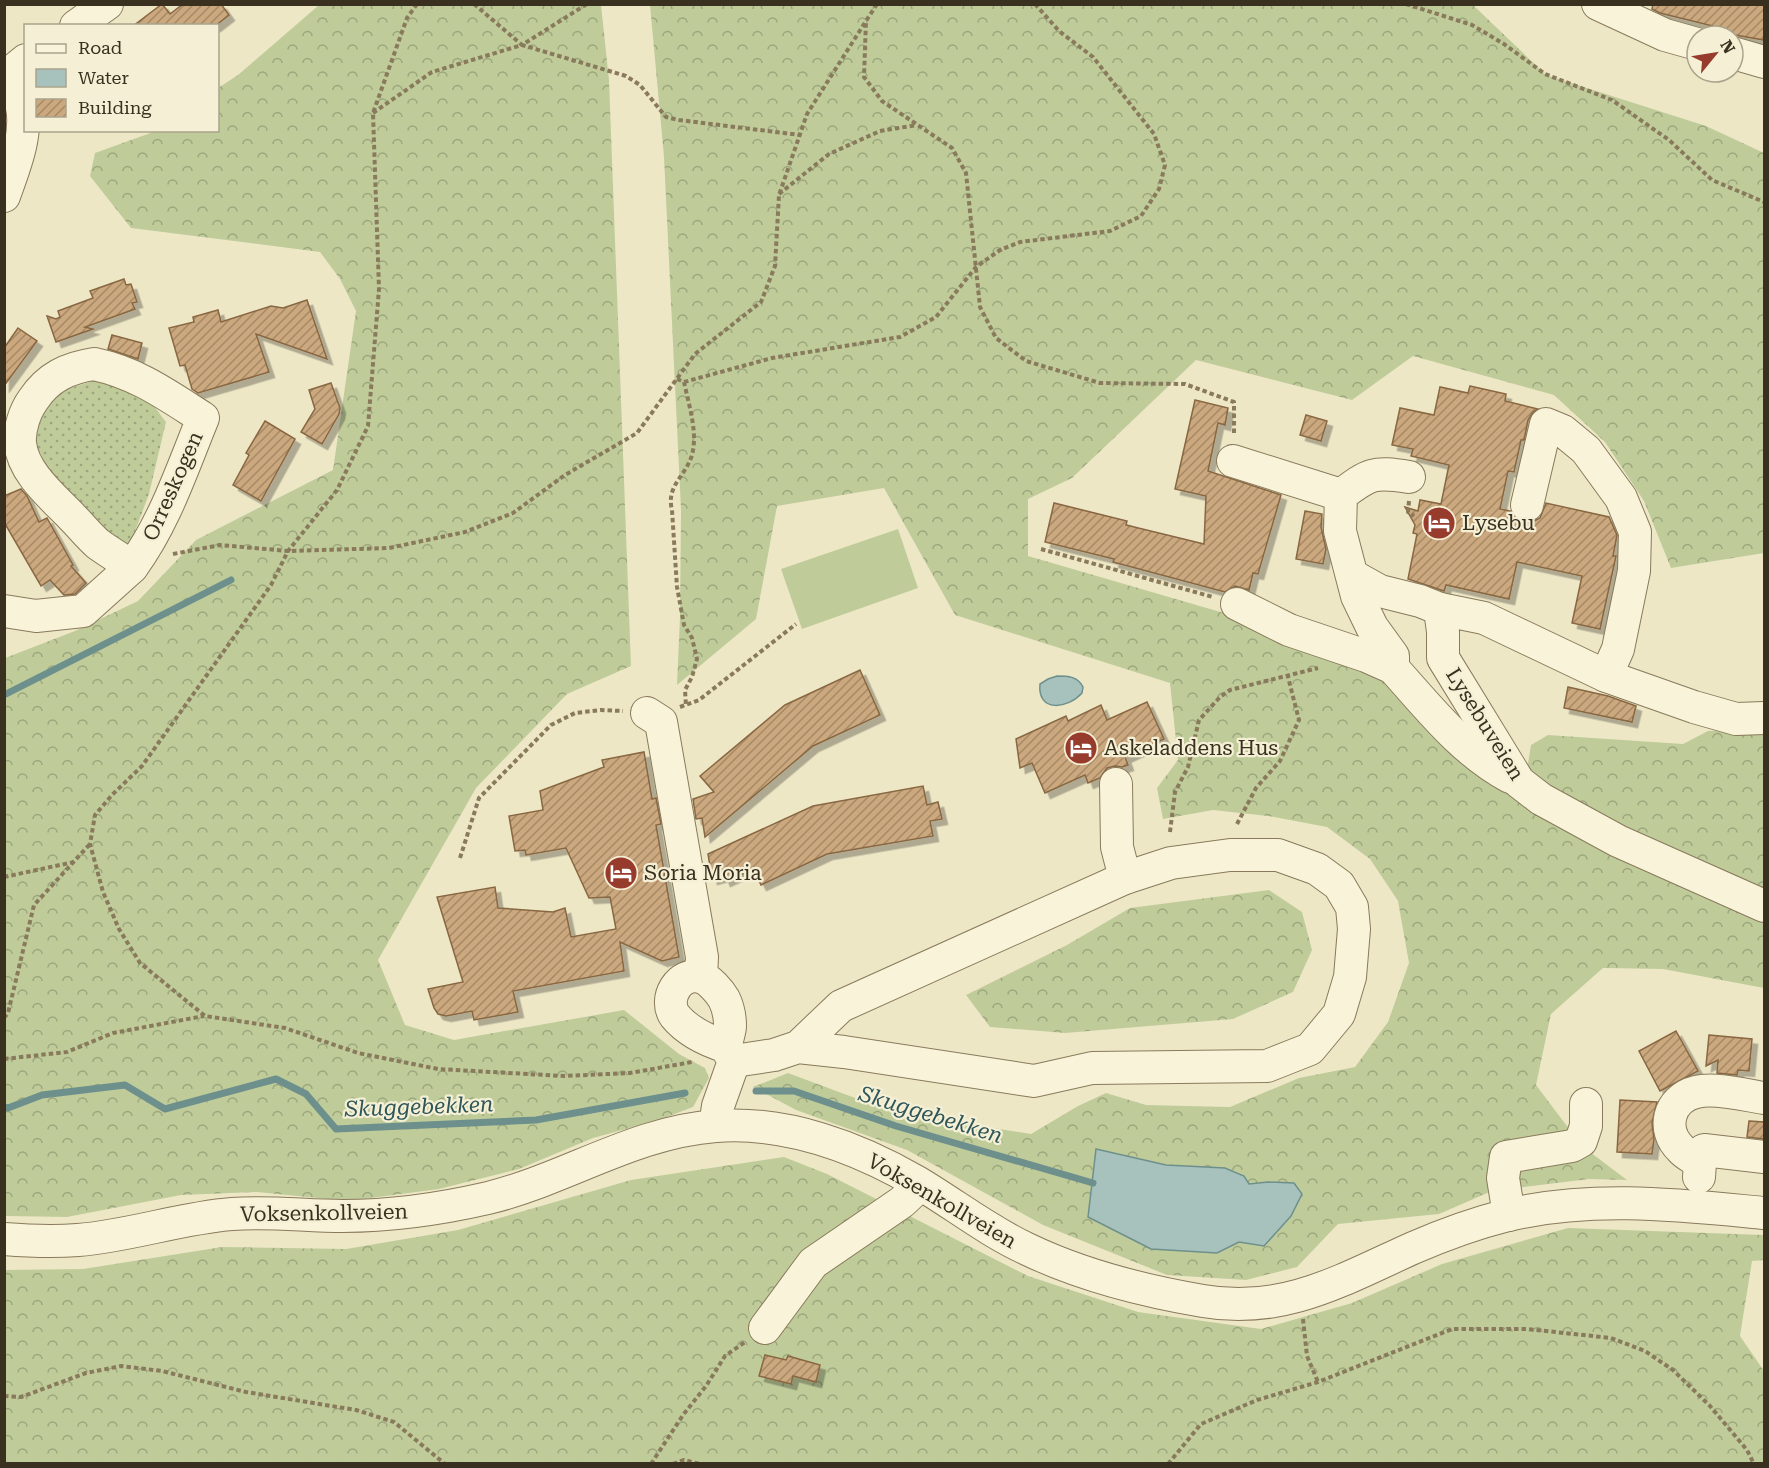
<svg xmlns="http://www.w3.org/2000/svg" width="1769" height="1468" viewBox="0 0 1769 1468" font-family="'Roboto Serif',serif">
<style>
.grass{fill:url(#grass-dots)}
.forest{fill:url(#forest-crowns);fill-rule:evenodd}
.garden{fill:#bfcc9a}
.water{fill:#a7c1bd;stroke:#6e908c;stroke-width:1.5}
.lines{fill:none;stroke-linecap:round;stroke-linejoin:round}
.stream{stroke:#6e908c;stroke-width:7}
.building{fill:url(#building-hatch);stroke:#886742;stroke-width:1.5;filter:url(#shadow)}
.minor-casing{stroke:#897a5c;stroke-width:34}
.path{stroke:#897a5c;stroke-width:4;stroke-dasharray:4.5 3;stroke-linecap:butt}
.minor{stroke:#f8f3d9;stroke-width:32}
.labels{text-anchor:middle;stroke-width:4.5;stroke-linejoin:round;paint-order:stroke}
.street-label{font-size:21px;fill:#39301f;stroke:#f5f0d5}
.poi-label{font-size:21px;fill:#39301f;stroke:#f5f0d5;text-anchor:start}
.water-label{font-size:22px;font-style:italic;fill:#2f5659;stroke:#f5f0d5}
</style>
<defs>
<pattern id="grass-dots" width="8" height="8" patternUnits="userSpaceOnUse" patternTransform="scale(1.5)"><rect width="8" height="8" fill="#bfcc9a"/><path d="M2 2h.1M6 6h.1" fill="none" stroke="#9ca67d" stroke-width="1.8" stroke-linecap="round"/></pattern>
<pattern id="forest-crowns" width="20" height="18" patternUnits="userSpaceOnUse" patternTransform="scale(1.5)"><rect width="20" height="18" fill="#bfcc9a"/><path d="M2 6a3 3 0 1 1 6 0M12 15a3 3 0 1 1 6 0" fill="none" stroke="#9ca67d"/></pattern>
<pattern id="building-hatch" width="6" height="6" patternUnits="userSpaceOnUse" patternTransform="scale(1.5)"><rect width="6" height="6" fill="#cba87d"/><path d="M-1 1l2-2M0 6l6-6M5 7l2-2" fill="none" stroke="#a68966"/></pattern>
<filter id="shadow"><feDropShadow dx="5.5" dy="5.5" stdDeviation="0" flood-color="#0004"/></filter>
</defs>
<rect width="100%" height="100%" fill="#eee7c6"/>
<!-- grass -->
<polygon class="grass" points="106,377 147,397 166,422 149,494 129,547 97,528 53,480 33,437 41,412 64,390"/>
<!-- forest -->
<g class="forest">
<polygon points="319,5 601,5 609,80 631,666 567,694 476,788 378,960 405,1025 454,1040 624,1010 679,1054 705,1068 709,1078 693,1107 659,1120 593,1138 519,1169 439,1189 348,1201 257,1192 181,1195 67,1217 5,1216 5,658 75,631 138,601 196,540 333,470 356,311 340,279 320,252 131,228 90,176 95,153 156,131 218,130 218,88 238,75"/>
<path d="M650,5H1473L1546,75L1706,126L1764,153V553L1671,568L1644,501L1605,442L1554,395L1413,356L1352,400L1196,360L1072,478L1028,499V556L1375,657L1522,800L1531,745L1548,735L1683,744L1708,731L1764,729V988L1663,969L1603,968L1551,1014L1536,1085L1582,1146L1627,1180L1589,1179L1492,1191L1439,1214L1338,1224L1297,1267L1246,1280L1167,1275L1043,1225L907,1150L796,1110L753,1087L788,1073L890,1111L1031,1134L1078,1106L1106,1093L1146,1105L1230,1107L1299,1078L1355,1067L1388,1022L1409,963L1398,901L1370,859L1327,827L1268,816L1213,810L1163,819L1157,788L1178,760L1170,683L955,615L884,488L777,506L756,619L677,685L680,617L681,510L664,157ZM1096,1150L1166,1165L1225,1168L1249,1184L1268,1182L1302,1194L1291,1216L1264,1246L1088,1217Z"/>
<polygon points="1269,890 1302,912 1312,950 1293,992 1233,1019 1065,1033 990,1027 966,995 1067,945 1130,908"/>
<polygon points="784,1157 827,1174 1028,1276 1138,1312 1261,1329 1352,1303 1442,1264 1568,1228 1764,1235 1764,1260 1752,1261 1740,1336 1764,1371 1764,1463 5,1463 4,1270 83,1269 222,1247 346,1249 458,1230 631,1180"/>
</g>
<!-- garden -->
<polygon class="garden" points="898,529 918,588 802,629 781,569"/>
<!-- water -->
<g class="water">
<path d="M1057,676C1067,676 1078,676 1083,687L1082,693C1068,709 1037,713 1040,684L1048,679Z"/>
<polygon points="1096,1149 1166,1165 1225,1168 1244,1176 1249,1184 1268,1182 1294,1183 1302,1194 1291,1216 1264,1246 1239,1242 1217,1253 1151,1249 1088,1217"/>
</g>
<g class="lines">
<!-- stream -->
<g class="stream">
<polyline points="4,695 231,580"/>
<polyline points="756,1091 794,1091 896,1126 1093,1183"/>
<polyline points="4,1107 8,1108 42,1095 125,1085 165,1109 276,1079 306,1094 336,1129 536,1120 685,1093"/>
</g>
</g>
<!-- building -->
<g class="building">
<polygon points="162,4 170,14 183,4 221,4 229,15 215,26 133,26"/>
<polygon points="1653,4 1764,4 1764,40 1735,35 1713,29 1713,26 1660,13 1652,9"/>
<polygon points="124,279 126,285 131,284 137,302 132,303 135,309 85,327 93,329 56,342 47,316 56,319 60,317 58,311 93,298 90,291"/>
<polygon points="307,300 327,359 256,334 269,372 198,393 192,389 185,365 180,366 169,328 194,322 193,317 218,310 221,322 271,306 283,308"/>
<polygon points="18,328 37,341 4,386 4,348"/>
<polygon points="112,335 142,343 138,359 108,349"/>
<polygon points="331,383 340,408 339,414 322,444 301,432 315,409 309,390"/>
<polygon points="1470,386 1506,394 1505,401 1538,409 1533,412 1528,420 1524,440 1521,440 1514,472 1508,471 1500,509 1510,511 1515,518 1523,523 1532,522 1540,518 1546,503 1609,517 1617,535 1613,556 1616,556 1600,629 1572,623 1582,576 1517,562 1509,599 1446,585 1444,591 1408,579 1417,534 1413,533 1415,525 1405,507 1418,511 1420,500 1441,504 1449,465 1411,456 1413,449 1392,445 1400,408 1434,415 1440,387 1468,393"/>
<polygon points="1195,400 1228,408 1225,425 1218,423 1208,471 1281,495 1258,574 1253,573 1249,590 1235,586 1225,592 1113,562 1114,559 1045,542 1054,503 1127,521 1126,525 1204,544 1206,496 1175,489"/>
<polygon points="1306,415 1327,421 1321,441 1300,435"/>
<polygon points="265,421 295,439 261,501 233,485 249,455 246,453"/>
<polygon points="21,489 27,496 39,522 47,518 73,565 71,566 86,583 75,594 64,595 50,580 41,586 4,522 4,496"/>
<polygon points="1305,511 1322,514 1321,527 1326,549 1323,564 1296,559"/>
<polygon points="860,670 880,715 813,746 705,837 702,818 696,819 693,799 714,792 700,776 785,705"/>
<polygon points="1568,687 1608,696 1636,706 1632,722 1564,708"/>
<polygon points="1147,702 1164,739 1125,757 1128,765 1122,767 1115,766 1107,768 1100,778 1088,783 1085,775 1045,793 1032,763 1020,768 1016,739 1066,716 1068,721 1101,705 1107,720"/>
<polygon points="644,752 652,799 656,798 661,824 656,825 679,957 662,961 620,942 624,971 513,991 518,1012 474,1020 472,1011 446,1016 438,1014 434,1008 428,989 463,982 437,897 495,887 498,908 553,912 565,908 571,937 616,929 610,897 589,898 566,848 526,855 525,850 515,851 509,816 543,810 540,791 604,767 602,760"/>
<polygon points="923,786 927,805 938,802 942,819 930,821 933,836 827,854 761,885 754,871 738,875 725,881 723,876 712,879 708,854 813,806"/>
<polygon points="1676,1031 1698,1071 1660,1091 1639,1051"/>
<polygon points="1709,1035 1752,1039 1749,1071 1738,1070 1737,1075 1717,1073 1718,1060 1706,1066"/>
<polygon points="1620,1100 1657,1102 1652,1123 1654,1139 1652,1154 1617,1152"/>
<polygon points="1749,1121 1764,1122 1764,1139 1747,1137"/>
<polygon points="765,1355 786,1360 788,1356 820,1365 816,1382 793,1376 791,1384 759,1376"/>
</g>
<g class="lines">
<defs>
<g id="minor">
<polyline points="1598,4 1665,35 1697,44"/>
<polyline points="76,26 107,4"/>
<polyline points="1733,53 1764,62"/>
<polyline points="4,78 26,60"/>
<path d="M4,80C11,86 18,93 21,103C29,132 14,168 4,196"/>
<path d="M94,364C137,373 167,395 203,418C182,469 165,522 132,567C121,559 109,552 98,544C89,536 81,526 72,517C53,497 23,473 20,443C19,429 25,411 33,400C48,377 68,368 94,364Z"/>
<polyline points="1233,461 1341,495"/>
<path d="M1409,477C1373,471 1369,474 1341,495L1340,531L1357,596L1372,627L1393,656V668C1429,708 1462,751 1510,777"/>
<polyline points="1527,505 1546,424 1563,431 1586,450 1621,498 1635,532 1634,571 1618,649 1606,676"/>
<polyline points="1353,576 1380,591 1420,601 1440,609"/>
<polyline points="1237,604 1289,630 1366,656 1393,668"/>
<polyline points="4,611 36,616 83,611 132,567"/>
<polyline points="647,713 661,722 702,957 701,977"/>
<polyline points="1764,718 1736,719 1694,707 1606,676 1484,618 1440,609 1443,632 1443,658 1519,782 1541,799 1618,841 1764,906"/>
<polyline points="1116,784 1117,847 1125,878"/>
<polyline points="734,1061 774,1055 798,1047 844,1052 1034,1081 1092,1068 1267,1066 1310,1049 1339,1014 1350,977 1354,929 1352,907 1339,885 1317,869 1278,855 1230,855 1171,863 1125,878 841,1006 798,1047"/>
<path d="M715,1126L718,1106L734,1061C732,1057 729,1053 727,1049C725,1042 730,1033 730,1026C730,1017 728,1007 724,999C720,992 709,979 701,977C679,971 663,999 675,1016C688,1032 708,1041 727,1047"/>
<path d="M1700,1163C1694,1158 1686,1155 1681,1149C1661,1130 1668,1099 1696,1092C1714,1087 1745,1095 1764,1098"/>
<polyline points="1699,1177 1700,1163 1704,1150 1764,1157"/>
<polyline points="1509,1215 1503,1178 1506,1157 1572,1146 1581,1141 1586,1126 1586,1104"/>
<path d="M4,1239C29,1241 54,1242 78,1240C130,1236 180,1218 232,1214C269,1211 306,1216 343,1216C392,1216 440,1209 488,1198C566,1179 634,1132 716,1126C786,1121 857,1147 917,1182C954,1204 988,1231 1027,1249C1081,1275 1144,1291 1203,1301C1283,1315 1342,1280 1413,1248C1443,1235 1476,1223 1508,1215C1593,1195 1679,1205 1764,1213"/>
<polyline points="765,1328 813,1263 902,1202 920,1185"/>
</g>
</defs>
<!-- minor casing -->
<use href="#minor" class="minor-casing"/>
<!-- path -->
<g class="path">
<polyline points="417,4 407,18 373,113 379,289 368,426 337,490 288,551 271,585 142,766 112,795 95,815 90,844 103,892 119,929 140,963 205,1016 285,1028 358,1053 438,1069 564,1076 630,1073 692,1062"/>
<polyline points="474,4 522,45 587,4"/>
<polyline points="877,4 866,21 864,77 882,101 952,148 966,173 980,307 996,338 1026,361 1100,383 1185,384 1234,402 1234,436"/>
<polyline points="1406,4 1472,25 1504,44 1545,74 1612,100 1669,140 1712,180 1764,202"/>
<polyline points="373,113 432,72 522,45 626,76 640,85 666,117 679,120 800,135"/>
<polyline points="779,194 829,154 880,131 917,125"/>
<path d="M677,379L684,382C689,406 699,435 691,458C684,477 666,487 672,510L677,587L684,625L692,638L697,659L692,677L685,690L686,706"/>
<polyline points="684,382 772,358 900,337 936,317 976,267 1000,250 1020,242 1110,231 1141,216 1159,189 1165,165 1154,134 1093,57 1059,31 1035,4"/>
<polyline points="1409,501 1408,512 1414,516"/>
<polyline points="1041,549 1213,597"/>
<polyline points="173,554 220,545 288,551 389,548 465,532 513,513 565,475 637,433 695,354 761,302 775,266 779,195 807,114 866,21"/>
<polyline points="680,707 699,700 796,624"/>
<polyline points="1237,824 1256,788 1280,761 1299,720 1288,677"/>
<polyline points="1170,832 1175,792 1188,767 1199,720 1220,697 1230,690 1318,668"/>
<polyline points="460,858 479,798 551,725 575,713 601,710 623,711"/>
<polyline points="4,877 74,862"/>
<polyline points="4,1018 8,1013 34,905 90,844"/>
<polyline points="4,1059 67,1052 113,1033 204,1016"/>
<polyline points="1303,1319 1307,1356 1318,1382"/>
<polyline points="4,1396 21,1397 86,1373 121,1366 162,1371 246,1392 356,1410 394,1422 445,1464"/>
<polyline points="651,1464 683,1415 706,1386 725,1356 745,1342"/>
<polyline points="673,1464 684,1460 700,1464"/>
<polyline points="1168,1464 1201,1424 1257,1400 1318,1382 1452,1329 1527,1329 1611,1338 1645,1351 1673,1370 1710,1406 1747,1450 1754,1464"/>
</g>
<!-- minor -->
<use href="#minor" class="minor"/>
</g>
<!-- icons -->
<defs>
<symbol id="hotel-disc" viewBox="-11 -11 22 22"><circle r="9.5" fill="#973b2d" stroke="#f5f0d5"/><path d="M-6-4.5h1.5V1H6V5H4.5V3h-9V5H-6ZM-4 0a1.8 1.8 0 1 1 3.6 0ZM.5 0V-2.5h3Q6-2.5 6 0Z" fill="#fff"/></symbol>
</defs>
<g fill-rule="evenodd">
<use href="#hotel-disc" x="1420" y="504" width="38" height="38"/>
<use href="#hotel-disc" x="1062" y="729" width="38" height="38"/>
<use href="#hotel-disc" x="602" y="854" width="38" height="38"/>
</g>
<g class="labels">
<!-- street labels -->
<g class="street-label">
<text transform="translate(173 486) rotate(-66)" y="7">Orreskogen</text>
<text transform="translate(1485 724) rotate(58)" y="7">Lysebuveien</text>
<text transform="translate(942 1201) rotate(30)" y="7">Voksenkollveien</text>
<text transform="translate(324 1213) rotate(-1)" y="7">Voksenkollveien</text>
</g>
<!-- poi labels -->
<g class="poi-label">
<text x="1462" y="530">Lysebu</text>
<text x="1104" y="755">Askeladdens Hus</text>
<text x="644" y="880">Soria Moria</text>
</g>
<!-- water labels -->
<g class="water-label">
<text transform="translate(419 1106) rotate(-2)" y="8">Skuggebekken</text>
<text transform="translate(931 1114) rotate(17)" y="8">Skuggebekken</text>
</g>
</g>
<!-- border -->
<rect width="1769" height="1468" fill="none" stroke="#39301f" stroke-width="12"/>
<!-- legend -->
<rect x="24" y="24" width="195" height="108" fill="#f5f0d5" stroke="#aaa38c" stroke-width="1.5"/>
<rect x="36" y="44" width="30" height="9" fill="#f8f3d9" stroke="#aaa38c" stroke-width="1.5"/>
<text x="78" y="54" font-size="18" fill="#39301f">Road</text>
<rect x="36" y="69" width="30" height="18" fill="#a7c1bd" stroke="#aaa38c" stroke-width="1.5"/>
<text x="78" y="84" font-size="18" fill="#39301f">Water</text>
<rect x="36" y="99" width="30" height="18" fill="url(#building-hatch)" stroke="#aaa38c" stroke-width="1.5"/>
<text x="78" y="114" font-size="18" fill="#39301f">Building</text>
<!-- north arrow -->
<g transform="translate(1715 54) rotate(60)"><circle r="28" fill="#f5f0d5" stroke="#aaa38c" stroke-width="1.5"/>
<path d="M0-4.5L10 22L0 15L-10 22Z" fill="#973b2d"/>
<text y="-9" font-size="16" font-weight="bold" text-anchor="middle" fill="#39301f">N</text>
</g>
</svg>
